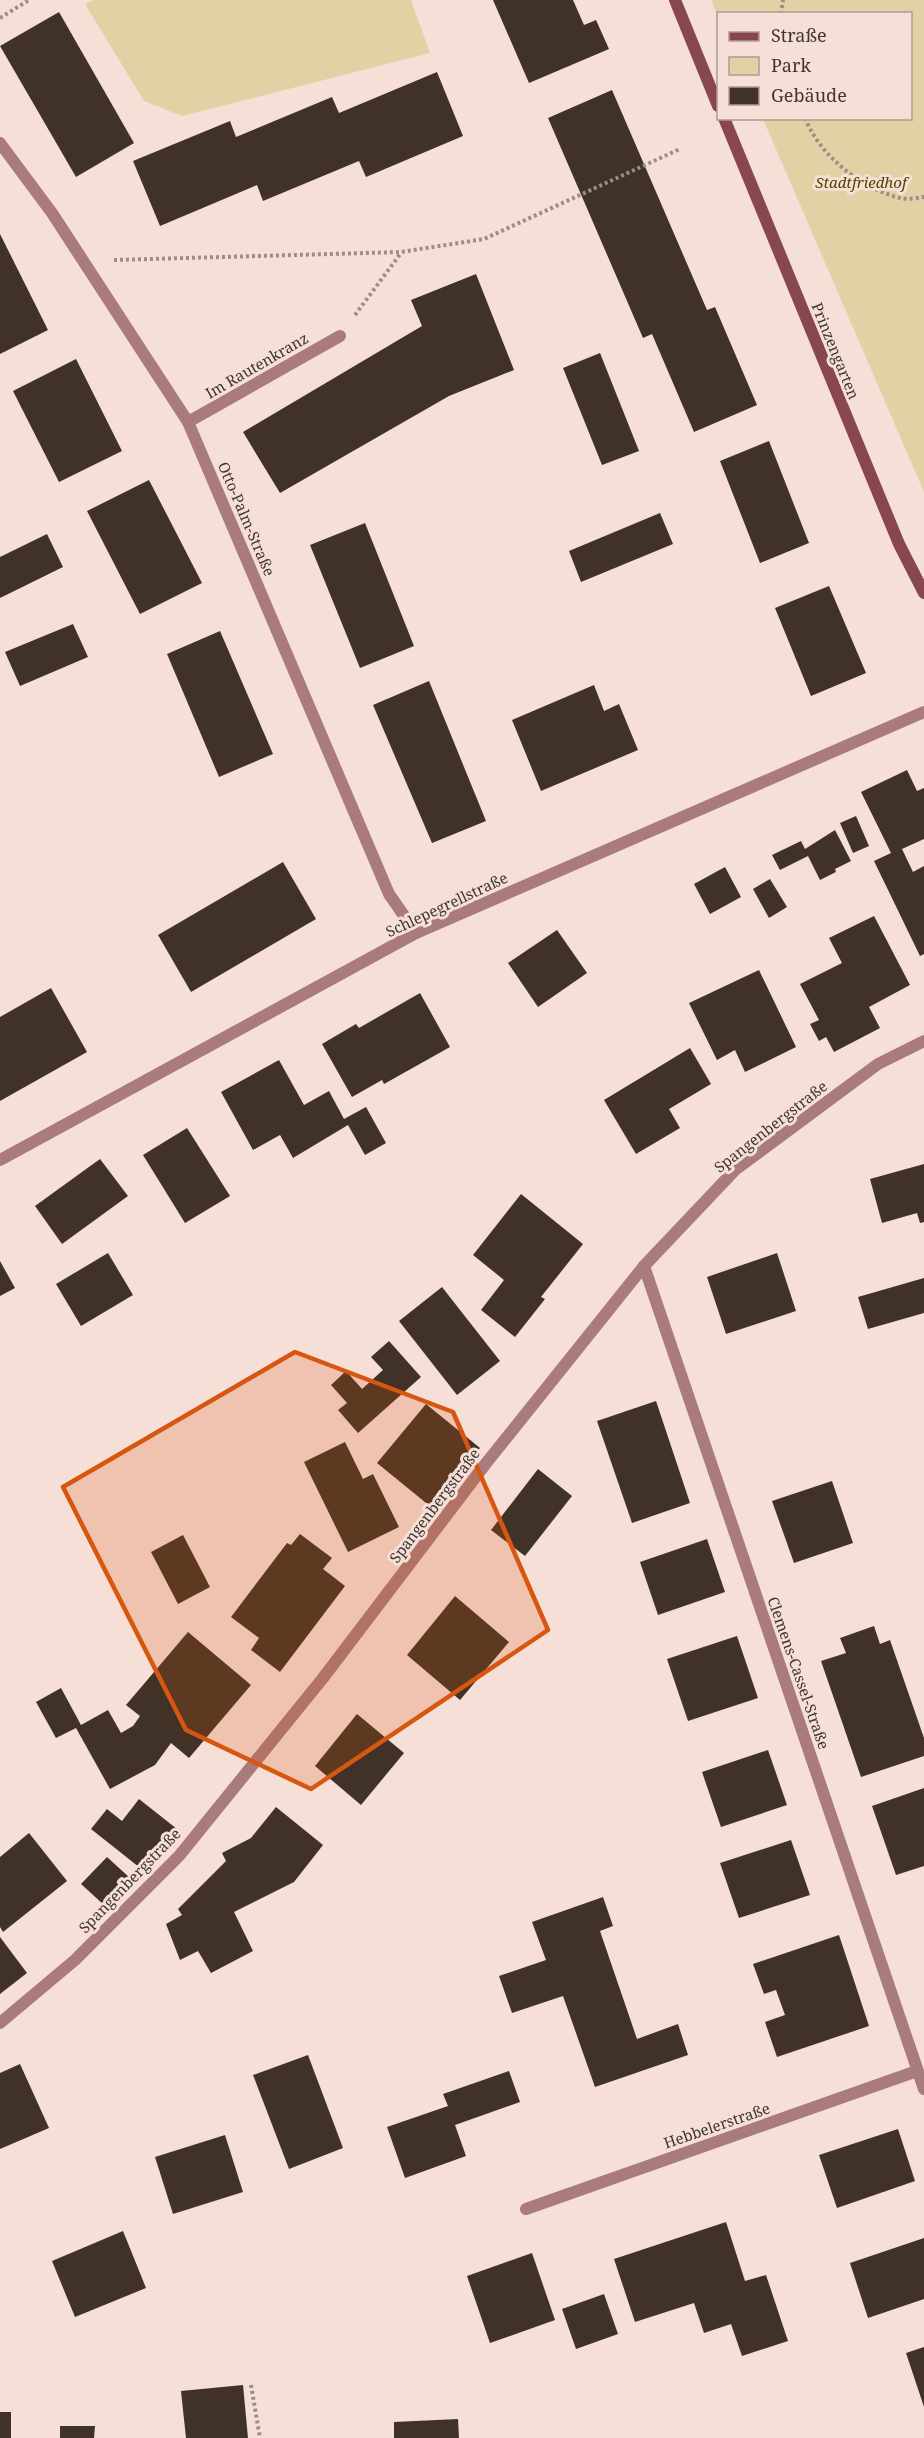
<svg xmlns="http://www.w3.org/2000/svg" width="924" height="2438" viewBox="0 0 924 2438" font-family="'Noto Serif',serif">
<style>
.green{fill:#e3d0a5}
.building{fill:#403226}
.lines{fill:none;stroke-linecap:round;stroke-linejoin:round}
.path{stroke:#9d8d87;stroke-width:4;stroke-dasharray:3 3;stroke-linecap:butt}
.street{stroke:#a97b7d;stroke-width:12}
.secondary{stroke:#88474d;stroke-width:12}
.marked{fill:#d75610;fill-opacity:0.2;stroke:#d75610;stroke-width:4.5;stroke-linejoin:round}
.labels{text-anchor:middle;stroke-width:6;stroke-linejoin:round;paint-order:stroke}
.park-label{font-size:15px;font-style:italic;fill:#574201;stroke:#f6dfd7}
.street-label{font-size:15px;fill:#3f3633;stroke:#f6dfd7}
</style>
<rect width="100%" height="100%" fill="#f6dfd7"/>
<!-- green -->
<g class="green">
<polygon points="93,0 411,0 430,53 182,116 144,101 85,4"/>
<polygon points="711,0 924,0 924,492 763,119 910,118 910,14 718,14 718,17"/>
</g>
<!-- building -->
<g class="building">
<polygon points="493,0 573,0 584,25 596,20 609,49 529,83"/>
<polygon points="59,12 134,143 76,177 0,46"/>
<polygon points="437,72 463,136 366,177 359,161 263,201 257,185 160,226 133,161 230,121 236,137 332,97 339,113"/>
<polygon points="612,90 707,310 715,307 757,405 694,432 652,334 643,338 548,118"/>
<polygon points="0,234 48,330 0,354"/>
<polygon points="476,274 514,370 449,396 280,493 243,432 422,326 411,300"/>
<polygon points="600,353 639,451 602,465 563,368"/>
<polygon points="76,359 122,451 59,482 13,391"/>
<polygon points="769,441 809,543 760,563 720,461"/>
<polygon points="149,480 202,583 140,614 87,511"/>
<polygon points="660,513 673,544 581,582 569,551"/>
<polygon points="365,523 414,646 360,668 310,545"/>
<polygon points="47,534 63,567 0,598 0,557"/>
<polygon points="829,586 866,673 811,696 775,608"/>
<polygon points="73,624 88,657 20,686 5,652"/>
<polygon points="220,631 273,754 219,777 167,654"/>
<polygon points="429,681 486,821 432,843 373,705"/>
<polygon points="594,685 604,711 619,704 638,750 541,791 512,720"/>
<polygon points="907,770 917,791 924,788 924,839 902,849 913,872 924,866 924,954 920,956 874,861 891,853 861,792"/>
<polygon points="856,816 869,846 853,853 840,823"/>
<polygon points="835,830 851,861 835,869 836,872 820,880 808,856 780,870 772,855 801,841 805,849"/>
<polygon points="283,862 316,919 191,992 158,935"/>
<polygon points="725,867 741,897 710,914 694,884"/>
<polygon points="770,879 787,907 769,918 753,889"/>
<polygon points="874,916 910,985 869,1007 880,1028 834,1052 826,1037 819,1041 810,1024 819,1020 800,984 842,963 829,938"/>
<polygon points="557,930 587,973 538,1007 508,963"/>
<polygon points="759,970 796,1047 745,1072 735,1050 717,1060 689,1003"/>
<polygon points="51,988 87,1052 0,1101 0,1017"/>
<polygon points="420,993 450,1047 384,1084 382,1080 352,1097 322,1044 356,1024 359,1028"/>
<polygon points="690,1048 711,1084 669,1109 680,1128 636,1154 604,1100"/>
<polygon points="279,1060 304,1105 329,1091 344,1119 366,1107 386,1143 365,1155 348,1125 293,1158 280,1135 253,1150 221,1092"/>
<polygon points="187,1128 230,1196 185,1223 143,1155"/>
<polygon points="100,1159 128,1196 62,1244 35,1206"/>
<polygon points="924,1164 924,1222 920,1223 917,1213 882,1223 870,1179"/>
<polygon points="521,1194 583,1244 541,1297 545,1299 515,1337 481,1310 504,1280 473,1255"/>
<polygon points="108,1253 133,1295 81,1326 56,1284"/>
<polygon points="777,1253 796,1311 726,1334 707,1277"/>
<polygon points="0,1261 15,1288 0,1296"/>
<polygon points="924,1278 924,1313 868,1329 858,1297"/>
<polygon points="442,1287 500,1361 457,1395 399,1321"/>
<polygon points="389,1341 421,1377 358,1433 338,1410 347,1403 331,1385 346,1371 362,1389 383,1370 371,1357"/>
<polygon points="656,1401 690,1503 632,1523 597,1421"/>
<polygon points="426,1404 480,1448 431,1507 377,1463"/>
<polygon points="345,1442 363,1479 373,1474 399,1527 348,1552 304,1462"/>
<polygon points="538,1469 572,1496 525,1556 491,1530"/>
<polygon points="832,1481 853,1543 794,1563 772,1501"/>
<polygon points="300,1534 332,1558 323,1569 345,1586 280,1672 251,1650 259,1638 231,1617 287,1543 291,1545"/>
<polygon points="183,1535 210,1587 178,1604 151,1552"/>
<polygon points="707,1539 725,1592 658,1615 640,1562"/>
<polygon points="455,1596 509,1642 460,1700 407,1655"/>
<polygon points="874,1626 880,1644 890,1640 924,1738 924,1756 861,1777 821,1661 846,1653 840,1638"/>
<polygon points="188,1632 251,1685 189,1758 171,1743 155,1765 110,1789 76,1728 56,1738 36,1702 61,1688 81,1725 108,1710 121,1733 133,1726 140,1716 126,1705"/>
<polygon points="737,1636 758,1698 688,1721 667,1659"/>
<polygon points="357,1714 404,1753 361,1805 315,1766"/>
<polygon points="768,1750 787,1805 721,1827 702,1772"/>
<polygon points="924,1788 924,1866 896,1875 872,1806"/>
<polygon points="139,1799 177,1829 144,1871 91,1829 107,1809 122,1821"/>
<polygon points="276,1807 323,1845 294,1882 234,1912 253,1951 211,1973 198,1951 180,1960 166,1924 182,1915 178,1909 226,1861 222,1853 251,1838"/>
<polygon points="29,1833 67,1881 3,1932 0,1927 0,1857"/>
<polygon points="791,1840 810,1895 739,1918 720,1863"/>
<polygon points="107,1857 130,1878 104,1905 81,1884"/>
<polygon points="603,1897 613,1926 600,1931 637,2039 678,2024 688,2055 595,2087 563,1996 512,2013 499,1976 546,1960 532,1922"/>
<polygon points="839,1935 869,2026 777,2057 765,2022 785,2015 776,1990 764,1994 753,1964"/>
<polygon points="0,1937 27,1973 0,1994"/>
<polygon points="308,2055 343,2148 289,2169 253,2075"/>
<polygon points="20,2064 49,2128 0,2149 0,2073"/>
<polygon points="509,2071 520,2102 455,2125 466,2156 405,2178 387,2127 448,2106 443,2094"/>
<polygon points="898,2129 915,2181 837,2208 819,2155"/>
<polygon points="225,2135 243,2192 173,2214 155,2157"/>
<polygon points="726,2222 745,2281 766,2275 788,2341 742,2356 731,2324 704,2333 694,2303 635,2322 614,2259"/>
<polygon points="123,2231 146,2288 75,2317 52,2261"/>
<polygon points="924,2238 924,2299 868,2318 850,2263"/>
<polygon points="532,2253 555,2320 490,2343 467,2276"/>
<polygon points="604,2294 618,2334 576,2349 562,2309"/>
<polygon points="924,2347 924,2407 906,2353"/>
<polygon points="243,2385 248,2438 186,2438 181,2391"/>
<rect x="0" y="2412" width="11" height="26"/>
<polygon points="458,2419 459,2438 394,2438 394,2422"/>
<polygon points="60,2426 95,2426 94,2438 60,2438"/>
</g>
<g class="lines">
<!-- path -->
<g class="path">
<polyline points="781,14 783,0"/>
<polyline points="0,18 29,0"/>
<path d="M805,118C820,156 861,188 900,198C907,200 917,198 924,197"/>
<polyline points="114,260 401,252 484,239 680,149"/>
<polyline points="355,315 401,253"/>
<polyline points="251,2385 260,2438"/>
</g>
<!-- street -->
<g class="street">
<polyline points="0,143 52,213 188,422 389,894 416,933"/>
<polyline points="188,422 340,336"/>
<polyline points="0,1160 416,933 924,712"/>
<polyline points="644,1266 924,2089"/>
<polyline points="0,2023 75,1960 179,1856 323,1678 487,1462 644,1266 735,1170 878,1064 924,1041"/>
<polyline points="526,2209 917,2071"/>
</g>
<!-- secondary -->
<g class="secondary">
<polyline points="675,0 718,106"/>
<polyline points="724,118 899,544 924,593"/>
</g>
</g>
<!-- marked area -->
<path class="marked" d="M295,1352L453,1412L548,1630L311,1789L186,1730L63,1487Z"/>
<g class="labels">
<!-- park labels -->
<g class="park-label">
<text x="861" y="188">Stadtfriedhof</text>
</g>
<!-- street labels -->
<g class="street-label">
<text transform="translate(835 351) rotate(68)" y="5">Prinzengarten</text>
<text transform="translate(257 366) rotate(-30)" y="5">Im Rautenkranz</text>
<text transform="translate(246 519) rotate(67)" y="5">Otto-Palm-Straße</text>
<text transform="translate(447 905) rotate(-25)" y="5">Schlepegrellstraße</text>
<text transform="translate(771 1127) rotate(-38)" y="5">Spangenbergstraße</text>
<text transform="translate(435 1506) rotate(-53)" y="5">Spangenbergstraße</text>
<text transform="translate(798 1673) rotate(71)" y="5">Clemens-Cassel-Straße</text>
<text transform="translate(130 1881) rotate(-46)" y="5">Spangenbergstraße</text>
<text transform="translate(717 2126) rotate(-19)" y="5">Hebbelerstraße</text>
</g>
</g>
<!-- legend -->
<rect x="717" y="12" width="195" height="108" fill="#f6dfd7" stroke="#ad9b95" stroke-width="1.5"/>
<rect x="729" y="32" width="30" height="9" fill="#88474d" stroke="#ad9b95" stroke-width="1.5"/>
<text x="771" y="42" font-size="18" fill="#3f3633">Straße</text>
<rect x="729" y="57" width="30" height="18" fill="#e3d0a5" stroke="#ad9b95" stroke-width="1.5"/>
<text x="771" y="72" font-size="18" fill="#3f3633">Park</text>
<rect x="729" y="87" width="30" height="18" fill="#403226" stroke="#ad9b95" stroke-width="1.5"/>
<text x="771" y="102" font-size="18" fill="#3f3633">Gebäude</text>
</svg>
